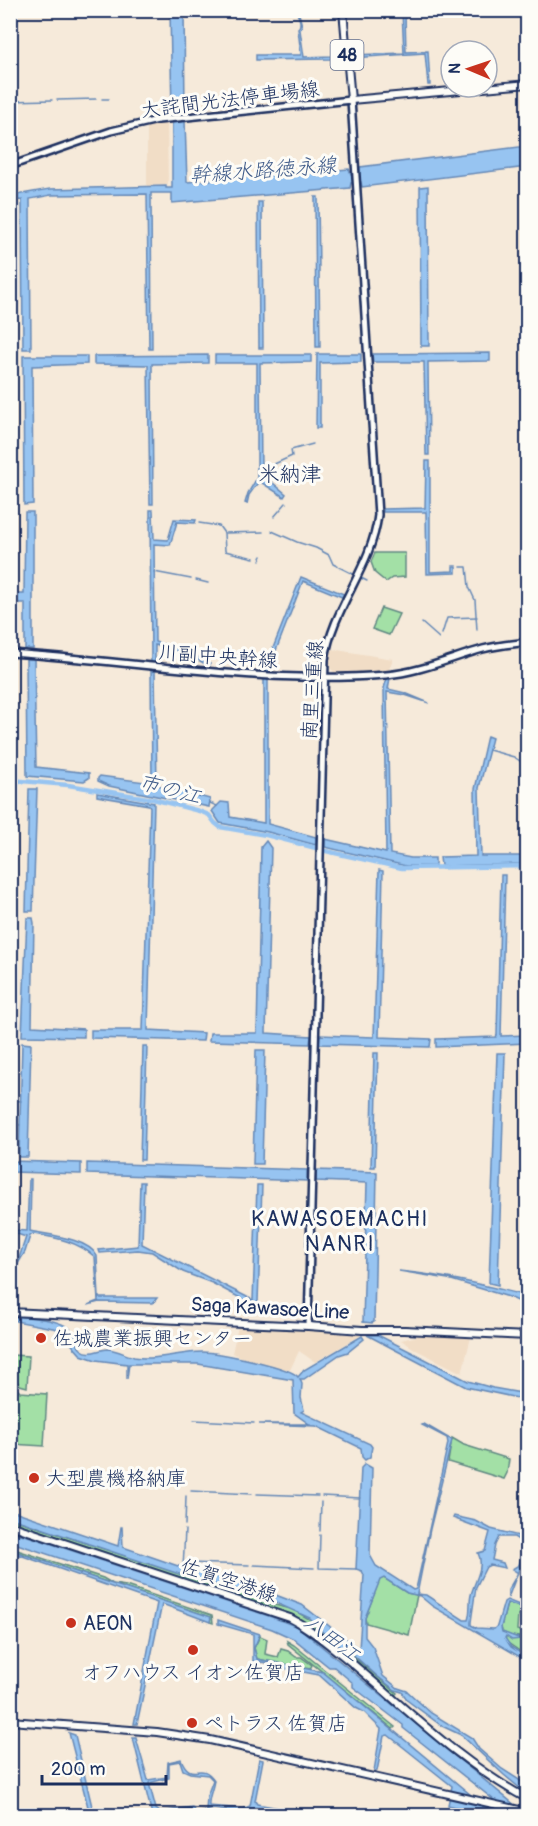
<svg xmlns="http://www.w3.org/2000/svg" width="538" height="1826" viewBox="0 0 538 1826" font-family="Pangolin,'Klee One',sans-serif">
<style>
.built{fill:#f1ddc6}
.green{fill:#a3e0a6;stroke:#5f8882;stroke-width:1.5}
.water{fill:#97c4f1;stroke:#6588b6;stroke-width:1.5;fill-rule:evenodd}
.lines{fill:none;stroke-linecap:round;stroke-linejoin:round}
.stream{stroke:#6588b6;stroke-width:1.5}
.canal{stroke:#97c4f1;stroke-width:4.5}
.secondary-casing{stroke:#1b2f5e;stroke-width:10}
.primary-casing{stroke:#1b2f5e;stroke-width:10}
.secondary{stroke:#fdfcf7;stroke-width:5}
.primary{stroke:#fdfcf7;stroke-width:6}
.poi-dot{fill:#c8321e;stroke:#fdfcf7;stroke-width:2}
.labels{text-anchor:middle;stroke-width:6;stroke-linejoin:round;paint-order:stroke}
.shield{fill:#fdfcf7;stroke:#5f6c8c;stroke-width:1.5}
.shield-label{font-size:18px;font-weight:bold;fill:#1b2f5e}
.street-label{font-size:20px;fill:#1b2f5e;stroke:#fdfcf7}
.poi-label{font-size:20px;fill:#1b2f5e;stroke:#fdfcf7;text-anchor:start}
.water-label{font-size:21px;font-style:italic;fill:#405c8a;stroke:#fdfcf7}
.neighbourhood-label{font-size:21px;fill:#1b2f5e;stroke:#fdfcf7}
.quarter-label{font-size:22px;letter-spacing:1.5px;fill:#1b2f5e;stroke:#fdfcf7}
</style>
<rect width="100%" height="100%" fill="#f6eada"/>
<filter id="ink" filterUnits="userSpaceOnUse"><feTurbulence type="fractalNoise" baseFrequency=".0167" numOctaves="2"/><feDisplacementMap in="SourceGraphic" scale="12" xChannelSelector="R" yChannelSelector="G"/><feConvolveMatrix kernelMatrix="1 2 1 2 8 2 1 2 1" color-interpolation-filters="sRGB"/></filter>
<g filter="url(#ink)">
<!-- built -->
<g class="built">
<polygon points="167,122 168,185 147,186 147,125"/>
<polygon points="331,649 393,659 388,672 336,674 329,667"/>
<polygon points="238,1327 358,1333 360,1336 315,1362 299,1351 290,1370 249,1361 232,1353"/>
<polygon points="422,1335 471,1337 462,1373 416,1350 401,1340"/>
</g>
<!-- green -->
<g class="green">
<polygon points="375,553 405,553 405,577 392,578 386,582 375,573 371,562"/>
<polygon points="381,608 399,614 389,635 372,629"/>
<polygon points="11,1355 29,1356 27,1387 20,1385 11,1374"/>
<polygon points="11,1387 15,1387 20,1392 47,1394 44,1446 11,1444"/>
<polygon points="452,1438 464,1445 509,1459 507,1473 504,1479 448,1462"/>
<polygon points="10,1518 233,1591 231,1592 235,1593 239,1591 270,1604 292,1609 309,1619 344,1651 350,1654 397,1693 394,1696 296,1617 218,1589 210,1589 11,1523"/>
<polygon points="11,1548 103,1578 113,1584 126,1586 212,1615 213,1623 210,1622 210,1617 11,1550"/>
<polygon points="384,1578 407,1593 417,1595 409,1635 366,1623 365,1618 380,1579"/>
<polygon points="507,1603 523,1608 527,1613 518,1615 517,1630 527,1634 524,1654 505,1641 506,1636 521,1639 519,1637 511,1636 502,1632 501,1627"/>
<polygon points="260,1636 267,1639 265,1654 278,1657 281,1649 288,1651 296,1657 301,1657 312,1665 310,1669 257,1659 254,1648"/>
<polygon points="287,1641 294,1645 395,1727 393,1729 288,1644"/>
</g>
<!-- water -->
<g class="water">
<path d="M298,10L302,26L300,30L304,57L331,56L342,52L343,56L330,59L256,60V55H301L298,29C303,22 298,17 296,11Z"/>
<polygon points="170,11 184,11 185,111 182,112 182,121 185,121 187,182 349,169 351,174 360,172 360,167 527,146 527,167 362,187 361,182 351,183 350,188 172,203 172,193 151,193 152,349 149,349 147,194 51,195 30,199 31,349 23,349 22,200 11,201 10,196 50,189 166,186 166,188 172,188 172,122 175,121 175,113 172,113"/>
<polygon points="467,11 467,13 405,14 406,52 428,51 430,85 428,85 425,53 352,58 352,55 404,53 402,12"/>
<polygon points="428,186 429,346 421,346 420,187"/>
<polygon points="315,197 318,197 320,347 316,347"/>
<polygon points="258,202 262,202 263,348 259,348"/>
<polygon points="490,353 490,361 428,362 429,455 426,455 424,362 373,362 372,354"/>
<polygon points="317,354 361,354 361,362 320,363 320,428 316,428"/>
<polygon points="208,355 208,363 152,364 153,504 150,504 148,365 94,364 94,356"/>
<polygon points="215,355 311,355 311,362 260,363 261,473 286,494 284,497 259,481 249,495 247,504 245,503 248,493 257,478 257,363 215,363"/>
<polygon points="23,356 87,356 87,364 32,366 33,504 24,505"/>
<polygon points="426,461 430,461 430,572 453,571 453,566 456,566 456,573 427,574 426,512 383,512 383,509 425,508"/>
<polygon points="150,510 153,510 154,539 168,540 174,519 196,520 195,523 177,522 170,545 154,544 155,642 188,651 210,664 209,666 187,654 155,645 155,663 151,663"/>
<polygon points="25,512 33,512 33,649 25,649 25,603 11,603 11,594 24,594"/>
<polygon points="301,577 344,594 342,597 303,581 268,671 264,671"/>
<polygon points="26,659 34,659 36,767 89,773 89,778 84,781 27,776"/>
<polygon points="151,671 155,672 157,785 210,799 209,807 109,786 98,781 98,778 100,776 152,783"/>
<polygon points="387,678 390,678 388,689 405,693 429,703 405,695 387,692 390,854 411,858 435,858 435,866 406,866 325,847 325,839 386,853 384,688"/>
<polygon points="264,679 268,679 268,824 316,837 316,845 268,832 220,823 212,811 221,802 229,803 230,817 264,823"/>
<polygon points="487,736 492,738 479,788 481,856 524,856 524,864 441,866 440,857 476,856 475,789"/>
<polygon points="29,789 37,789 33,911 26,911"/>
<polygon points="97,793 154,803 148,1030 204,1033 203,1041 91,1038 91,1030 143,1030 150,807 149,805 97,796"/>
<polygon points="266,841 271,848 266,1033 311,1036 310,1044 209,1041 210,1033 257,1033 261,847"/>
<polygon points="379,870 383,871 379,1037 431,1039 430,1047 319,1044 320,1035 374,1037"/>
<polygon points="501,875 505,875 501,1036 527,1035 527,1043 436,1047 436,1039 496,1037 497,1035"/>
<polygon points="27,918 33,918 34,923 32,1026 84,1029 84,1037 22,1036"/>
<polygon points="22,1043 31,1044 28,1157 19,1157"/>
<polygon points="143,1046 147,1046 144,1160 140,1160"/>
<polygon points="256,1050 265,1050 262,1164 253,1164"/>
<polygon points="374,1053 378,1053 375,1167 371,1167"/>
<polygon points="497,1053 505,1053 498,1285 489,1283"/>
<polygon points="11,1161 81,1163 81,1174 11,1172"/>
<polygon points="87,1163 307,1170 307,1181 87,1174"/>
<polygon points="316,1170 377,1172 374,1322 372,1323 363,1322 367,1183 316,1181"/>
<path d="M29,1179H31L30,1231C48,1235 88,1238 97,1256L99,1298H157L153,1303L99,1302L88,1305L98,1301L95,1257C77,1241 57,1238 33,1234L30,1236L25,1252L16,1267L26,1237L11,1232V1230L27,1231Z"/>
<polygon points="140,1182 144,1182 142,1244 253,1300 257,1185 262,1185 258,1302 244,1300 212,1283 183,1272 152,1252 138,1250 100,1253 99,1250 138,1246"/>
<path d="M399,1271C443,1275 485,1285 527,1296V1305L509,1297L448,1279Z"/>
<path d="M15,1316C29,1317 67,1319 74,1334C77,1339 76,1346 82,1350C90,1356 99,1349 108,1349C117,1350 126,1355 134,1357C156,1361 180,1352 202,1352C218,1352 291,1367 298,1377L304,1370L362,1336L364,1339L348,1352L339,1355L304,1379H300L302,1384L301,1398L304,1410L301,1412L370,1444L372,1447L370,1457L365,1460L362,1457L361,1448L316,1426L259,1424H309L294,1413L293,1380L198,1364H129L127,1379V1364L96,1360L81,1355L58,1329L15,1321Z"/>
<polygon points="367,1335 378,1335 468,1381 493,1388 527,1394 527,1400 466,1387"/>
<path d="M424,1424L452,1440L430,1529L417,1594L426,1595L464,1620H468C471,1611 469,1603 471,1595C474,1582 485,1567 478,1553L485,1551L490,1532L453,1518L454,1516L476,1521L491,1529L527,1538V1548L508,1598V1590L518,1573L512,1569L519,1565L525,1544L514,1537H499L495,1545L492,1560L503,1563L505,1568L490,1565L486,1567L476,1587L471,1622V1625L477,1628L494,1629L497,1626L504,1602L507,1600L527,1608V1611H525L523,1608L507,1603L501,1627L502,1632L521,1639L512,1640L506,1636L505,1638L511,1647L527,1657V1661L432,1606L420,1596L407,1593L384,1578L380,1580L365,1618V1637L373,1647L383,1676L398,1688L407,1691L431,1713L472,1738L479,1749L502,1769L527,1785V1794L504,1775L461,1735L442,1726L408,1701L402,1692L395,1690L377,1676L351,1653L344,1650L319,1629L310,1618L265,1598L188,1577L11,1518V1510L118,1546L121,1527H122L123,1547L181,1567L252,1586L302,1605L359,1649L364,1575L362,1571L356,1569L361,1468L365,1464L372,1468L370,1555L376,1566L413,1590L416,1589L448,1443L447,1438L422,1425Z"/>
<polygon points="11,1532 25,1535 272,1617 298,1627 527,1815 513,1815 403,1728 403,1725 353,1687 353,1683 334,1667 329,1667 294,1639 272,1629 11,1542"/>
<polygon points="11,1550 211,1617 210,1622 162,1604 137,1724 134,1724 157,1603 11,1552"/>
<polygon points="218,1620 260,1634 254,1648 257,1659 323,1672 495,1815 487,1815 448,1805 452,1786 388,1735 384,1736 377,1771 374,1771 381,1729 364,1712 356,1708 319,1675 278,1667 276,1664 253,1661 253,1634 218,1624"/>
<polygon points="69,1733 75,1735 94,1815 90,1815"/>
<path d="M133,1738H136L148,1780L167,1777L168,1762L181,1759C192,1785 200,1759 214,1780C213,1790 208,1797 209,1806L243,1809L250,1806L259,1759L263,1760L255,1801L257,1804L318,1815H298L266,1810V1815H263V1809L256,1808L244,1813L213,1809L192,1815L190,1809L152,1815ZM180,1761L183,1770L190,1773L208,1775L213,1780L207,1796L206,1811L195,1812L192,1807L160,1812L156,1809L149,1783L169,1778V1763Z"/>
</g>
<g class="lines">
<!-- stream -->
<g class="stream">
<polyline points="348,10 348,13"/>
<polyline points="348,17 349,33"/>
<polyline points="102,99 109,99"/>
<polyline points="57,100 96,99"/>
<polyline points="10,101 52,100"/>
<polyline points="261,470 292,456 291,450 313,444"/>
<polyline points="274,517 286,503"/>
<polyline points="199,523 219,526 224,533 225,551 254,558"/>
<polyline points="272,531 297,542 316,548 329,555 333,564 353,574"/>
<polyline points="225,533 263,532"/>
<polyline points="260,560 262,556"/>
<polyline points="461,567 467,567 469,587 475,600 477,630"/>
<polyline points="154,572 191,579"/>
<polyline points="361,578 367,581"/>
<polyline points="196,580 208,583"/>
<polyline points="422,623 439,638"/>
<polyline points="442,634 447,618 477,617"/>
<polyline points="489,750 514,757 523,763 528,763"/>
<polyline points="210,803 217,806"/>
<polyline points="10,1036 18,1036"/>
<polyline points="10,1100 21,1101"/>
<polyline points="10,1124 20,1125"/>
<polyline points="194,1420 254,1423"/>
<polyline points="191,1491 252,1494"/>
<polyline points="257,1494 318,1496"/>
<polyline points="322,1496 360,1498"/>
<polyline points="185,1525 186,1496"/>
<polyline points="320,1531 321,1502"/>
<polyline points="320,1535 319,1568 356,1569"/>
<polyline points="189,1563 249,1565"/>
<polyline points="254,1565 314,1568"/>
<polyline points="183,1568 185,1530"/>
</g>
<!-- canal -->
<g class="canal">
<polyline points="10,780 68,785 153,799 199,811 209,815 215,823 220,827 266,835 316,848"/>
<polyline points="326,851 402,868 528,866"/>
</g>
<defs>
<g id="secondary">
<path d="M10,166L111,131L158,120L351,100L378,515C372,567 332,608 325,660L308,1326"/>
<path d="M10,653C134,661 262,685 386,675C420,672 451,658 483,649C497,645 513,644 528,642"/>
</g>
<g id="primary">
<polyline points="343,10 351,100 528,84"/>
<polyline points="10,1312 308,1326 362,1330 405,1330 528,1336"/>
<path d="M10,1525L290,1618C313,1630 333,1648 353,1664C409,1711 463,1765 528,1799"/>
<polyline points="10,1721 157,1732 210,1740 528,1812"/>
</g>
</defs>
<!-- secondary casing -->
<use href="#secondary" class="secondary-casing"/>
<!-- primary casing -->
<use href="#primary" class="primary-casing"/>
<!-- secondary -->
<use href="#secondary" class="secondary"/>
<!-- primary -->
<use href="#primary" class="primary"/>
</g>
</g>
<!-- markers -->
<g class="poi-dot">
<circle cx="41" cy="1338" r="6"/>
<circle cx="34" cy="1478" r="6"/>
<circle cx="71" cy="1623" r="6"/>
<circle cx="193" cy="1650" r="6"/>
<circle cx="192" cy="1723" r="6"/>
</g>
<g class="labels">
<!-- shield labels -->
<rect class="shield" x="330.5" y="40" width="33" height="30" rx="4.5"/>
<g class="shield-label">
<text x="347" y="61">48</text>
</g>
<!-- street labels -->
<g class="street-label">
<text transform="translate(230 99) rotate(-7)" y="7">大詫間光法停車場線</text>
<text transform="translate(218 656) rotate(4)" y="7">川副中央幹線</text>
<text transform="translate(312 690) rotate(-86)" y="7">南里三重線</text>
<text transform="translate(270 1308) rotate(3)" y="7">Saga Kawasoe Line</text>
<text transform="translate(229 1580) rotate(18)" y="7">佐賀空港線</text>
</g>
<!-- poi labels -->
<g class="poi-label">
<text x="53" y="1345">佐城農業振興センター</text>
<text x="46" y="1485">大型農機格納庫</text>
<text x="83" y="1630">AEON</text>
<text x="193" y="1679" text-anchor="middle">オフハウス イオン佐賀店</text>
<text x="204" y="1730">ペトラス 佐賀店</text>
</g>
<!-- water labels -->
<g class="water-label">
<text transform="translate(263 170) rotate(-4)" y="7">幹線水路徳永線</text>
<text transform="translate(170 789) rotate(15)" y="7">市の江</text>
<text transform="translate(332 1638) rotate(37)" y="7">八田江</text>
</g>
<!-- neighbourhood labels -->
<g class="neighbourhood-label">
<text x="290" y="481">米納津</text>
</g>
<!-- quarter labels -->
<g class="quarter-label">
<text x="340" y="1226">KAWASOEMACHI<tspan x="340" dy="25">NANRI</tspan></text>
</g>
</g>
<!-- margin -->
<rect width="538" height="1826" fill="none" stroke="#fdfcf7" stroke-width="36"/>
<rect x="18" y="18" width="502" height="1790" fill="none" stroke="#1b2f5e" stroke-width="2" filter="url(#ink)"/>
<!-- north arrow -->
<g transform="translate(469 69) rotate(272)"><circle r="28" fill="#fdfcf7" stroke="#a3aaba" stroke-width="1.5"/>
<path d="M0-4.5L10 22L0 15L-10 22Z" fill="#c8321e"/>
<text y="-9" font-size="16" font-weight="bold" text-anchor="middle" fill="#1b2f5e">N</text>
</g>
<!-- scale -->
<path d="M42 1775v9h124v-9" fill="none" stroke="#1b2f5e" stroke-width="3"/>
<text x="51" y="1775" font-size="18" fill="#1b2f5e" stroke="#fdfcf7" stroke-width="4.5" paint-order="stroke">200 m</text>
</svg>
